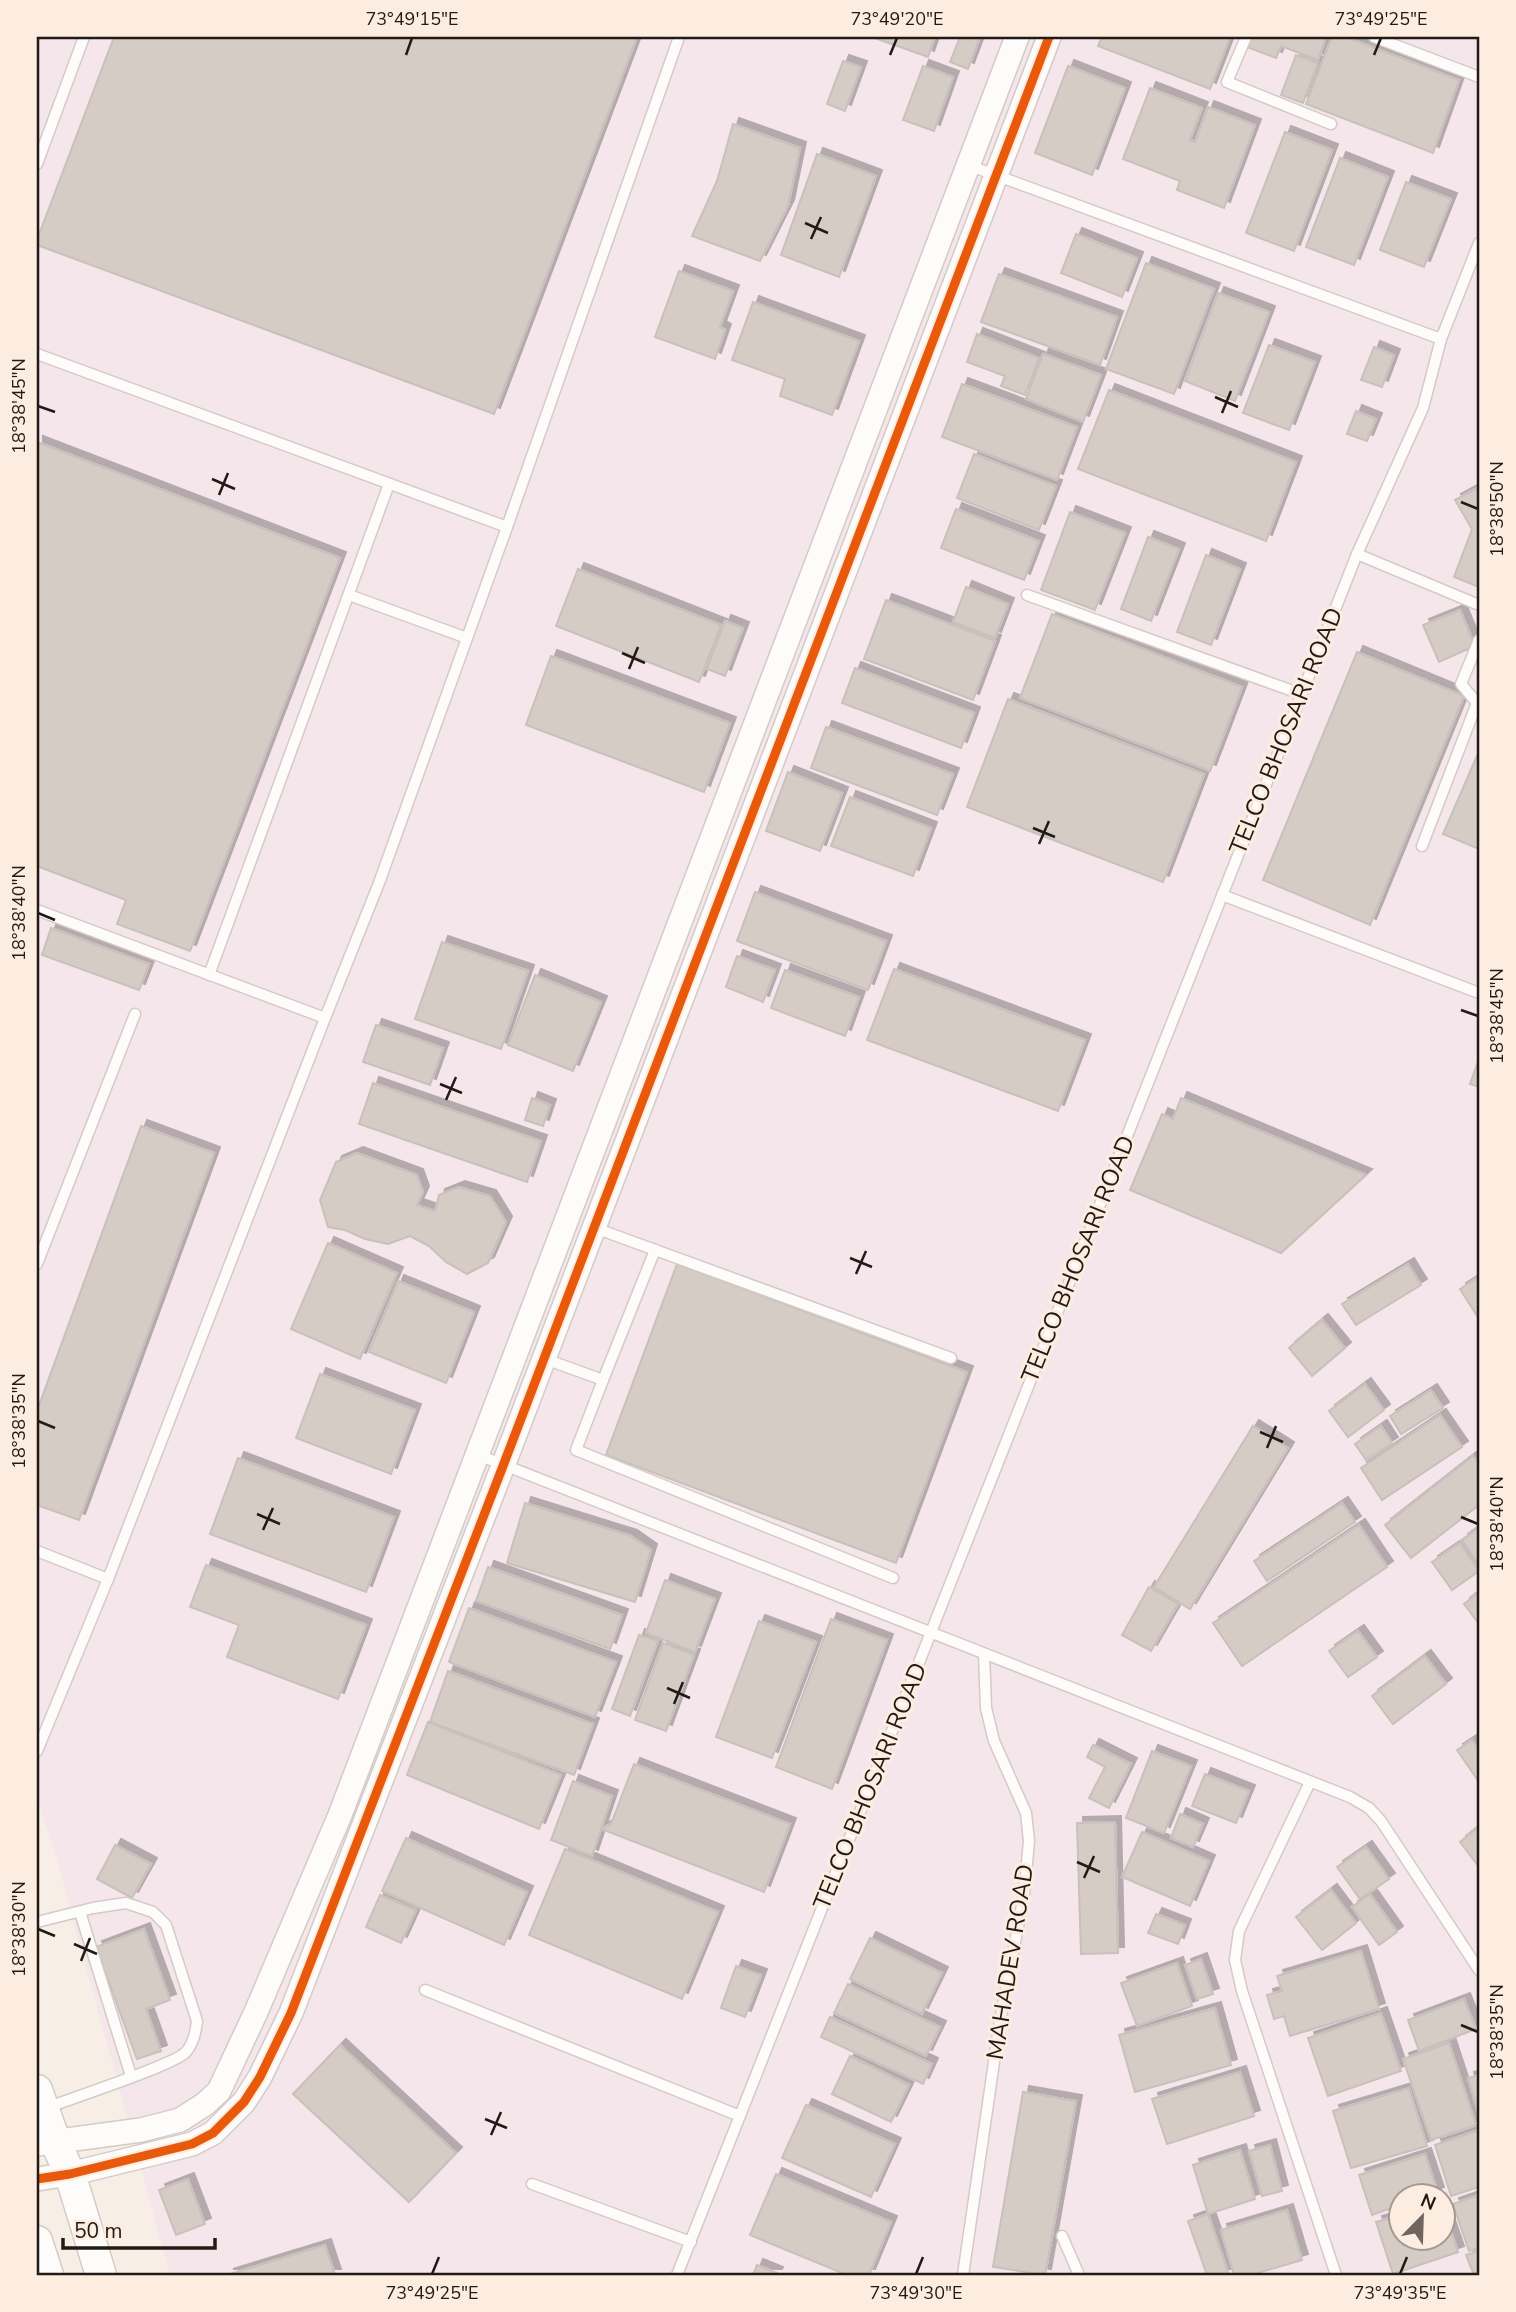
<svg xmlns="http://www.w3.org/2000/svg" width="1516" height="2312" viewBox="0 0 1516 2312" font-family="'Nunito Sans',sans-serif">
<style>
.industrial{fill:#f5e6eb;fill-rule:evenodd}
.building{fill:#d5ccc5;stroke:#c8c1bb;stroke-width:2;filter:url(#shadow)}
.lines{fill:none;stroke-linecap:round;stroke-linejoin:round}
.service-casing{stroke:#d3cbc5;stroke-width:13}
.tertiary-casing{stroke:#d3cbc5;stroke-width:26}
.primary-casing{stroke:#d3cbc5;stroke-width:33}
.service{stroke:#fefcfb;stroke-width:10}
.tertiary{stroke:#fefcfb;stroke-width:23}
.primary{stroke:#fefcfb;stroke-width:30}
.cycleway-casing{stroke:#fdede0;stroke-width:13}
.cycleway{stroke:#e8590c;stroke-width:9}
.ticks{fill:none;stroke:#221b15;stroke-width:2.5}
.labels{text-anchor:middle;stroke-width:6;stroke-linejoin:round;paint-order:stroke}
.street-label{font-size:24px;fill:#221b15;stroke:#fdede0}
.neatline{fill:none;stroke:#221b15;stroke-width:2.5}
.ticks-label{font-size:18px;text-anchor:middle;fill:#221b15}
</style>
<defs>
<filter id="shadow"><feDropShadow dx="6" dy="-6" stdDeviation="0" flood-color="#0004"/></filter>
</defs>
<rect width="100%" height="100%" fill="#f7eee6"/>
<!-- industrial -->
<path class="industrial" d="M37,37H1479V2275H170L51,1838L37,1799ZM1400,2196H1442V2238H1400Z"/>
<!-- building -->
<g class="building">
<polygon points="114,37 637,37 494,414 37,245 37,240"/>
<polygon points="872,37 935,37 928,57"/>
<polygon points="960,37 980,37 968,69 950,62"/>
<polygon points="1102,37 1230,37 1210,89 1098,46"/>
<polygon points="1251,37 1326,37 1318,60 1281,46 1276,58 1247,47"/>
<polygon points="1332,37 1346,37 1459,80 1433,153 1306,104"/>
<polygon points="1296,55 1318,63 1303,103 1281,95"/>
<polygon points="843,61 861,67 845,111 827,104"/>
<polygon points="923,66 953,77 934,131 903,120"/>
<polygon points="1068,66 1125,88 1092,175 1035,153"/>
<polygon points="1150,88 1202,108 1190,140 1195,142 1208,107 1255,125 1224,208 1177,190 1180,181 1123,159"/>
<polygon points="733,124 800,148 788,206 760,261 692,236 717,181"/>
<polygon points="1285,132 1332,150 1294,251 1246,233"/>
<polygon points="817,154 876,176 839,277 781,255"/>
<polygon points="1340,158 1388,177 1354,265 1306,247"/>
<polygon points="1406,182 1451,199 1424,267 1380,250"/>
<polygon points="1076,234 1137,258 1122,297 1061,273"/>
<polygon points="1146,263 1214,289 1174,394 1106,369"/>
<polygon points="679,271 733,291 720,327 725,330 715,359 655,337"/>
<polygon points="999,274 1117,317 1100,365 981,322"/>
<polygon points="1218,293 1269,312 1235,401 1185,381"/>
<polygon points="753,302 859,341 832,415 780,396 785,379 732,360"/>
<polygon points="977,334 1039,358 1025,395 1001,386 1005,376 967,362"/>
<polygon points="1269,345 1315,362 1289,430 1243,413"/>
<polygon points="1374,347 1394,355 1382,387 1361,380"/>
<polygon points="1043,354 1101,375 1083,422 1026,399"/>
<polygon points="962,384 1077,427 1057,480 942,437"/>
<polygon points="1109,390 1296,462 1266,541 1078,469"/>
<polygon points="1356,411 1376,419 1367,441 1347,434"/>
<polygon points="37,442 340,558 190,951 117,924 126,900 37,866"/>
<polygon points="974,454 1056,486 1039,530 957,498"/>
<polygon points="1479,487 1479,587 1454,577 1472,529 1455,500"/>
<polygon points="956,509 1039,541 1024,580 941,548"/>
<polygon points="1070,512 1125,533 1095,610 1041,590"/>
<polygon points="1148,537 1179,549 1151,621 1121,609"/>
<polygon points="1206,555 1240,569 1211,645 1177,632"/>
<polygon points="578,569 721,625 699,682 556,626"/>
<polygon points="966,587 1008,604 995,638 953,622"/>
<polygon points="886,600 995,641 973,700 864,659"/>
<polygon points="1460,610 1475,646 1439,662 1423,625"/>
<polygon points="1052,614 1242,687 1210,771 1020,698"/>
<polygon points="725,621 743,628 725,676 707,669"/>
<polygon points="1357,652 1464,696 1370,925 1263,880"/>
<polygon points="551,656 730,723 704,792 526,725"/>
<polygon points="855,668 974,713 961,748 842,703"/>
<polygon points="1008,699 1204,774 1163,882 967,807"/>
<polygon points="826,727 953,774 937,815 811,768"/>
<polygon points="1479,751 1479,849 1443,834"/>
<polygon points="788,772 842,793 820,851 766,831"/>
<polygon points="850,797 931,828 913,876 831,846"/>
<polygon points="755,892 886,941 868,990 737,941"/>
<polygon points="51,928 149,964 139,990 42,955"/>
<polygon points="442,942 528,971 501,1049 415,1019"/>
<polygon points="737,956 775,970 763,1002 726,987"/>
<polygon points="894,969 1085,1040 1058,1111 867,1040"/>
<polygon points="785,970 859,997 845,1036 771,1008"/>
<polygon points="535,975 601,1002 573,1071 508,1045"/>
<polygon points="376,1025 443,1048 430,1085 363,1062"/>
<polygon points="1479,1059 1479,1087 1470,1084"/>
<polygon points="373,1083 541,1141 527,1182 359,1124"/>
<polygon points="532,1098 550,1105 543,1126 525,1120"/>
<polygon points="1181,1098 1366,1175 1281,1253 1130,1190 1162,1114 1173,1119"/>
<polygon points="141,1126 214,1153 79,1520 37,1505 37,1411"/>
<polygon points="357,1153 417,1175 423,1192 417,1205 435,1211 439,1195 459,1187 490,1196 506,1222 488,1263 467,1274 446,1262 429,1246 410,1236 388,1244 365,1239 345,1230 328,1227 320,1200 336,1162"/>
<polygon points="328,1243 397,1273 360,1359 291,1329"/>
<polygon points="677,1264 967,1372 896,1563 606,1455"/>
<polygon points="1408,1264 1421,1285 1356,1325 1342,1304"/>
<polygon points="1479,1277 1479,1319 1460,1289"/>
<polygon points="398,1281 474,1312 446,1383 369,1352"/>
<polygon points="1322,1320 1345,1348 1312,1376 1289,1348"/>
<polygon points="320,1374 415,1410 391,1474 296,1438"/>
<polygon points="1365,1384 1384,1410 1348,1437 1329,1411"/>
<polygon points="1431,1390 1443,1408 1401,1434 1390,1416"/>
<polygon points="1440,1415 1462,1447 1382,1500 1361,1468"/>
<polygon points="1253,1426 1288,1448 1190,1609 1154,1587"/>
<polygon points="1381,1426 1392,1443 1366,1460 1355,1444"/>
<polygon points="1473,1456 1479,1464 1479,1505 1411,1558 1385,1525"/>
<polygon points="238,1458 394,1517 366,1592 210,1534"/>
<polygon points="525,1503 631,1536 651,1550 635,1602 507,1563"/>
<polygon points="1342,1503 1355,1522 1267,1581 1254,1561"/>
<polygon points="1359,1525 1387,1567 1242,1666 1213,1623"/>
<polygon points="1479,1528 1479,1565 1462,1540"/>
<polygon points="1460,1543 1479,1571 1452,1590 1432,1562"/>
<polygon points="206,1565 366,1625 338,1699 227,1657 239,1625 190,1607"/>
<polygon points="488,1567 622,1615 610,1649 476,1601"/>
<polygon points="665,1580 715,1599 695,1652 646,1633"/>
<polygon points="1149,1587 1178,1604 1151,1651 1122,1635"/>
<polygon points="1479,1592 1479,1624 1464,1604"/>
<polygon points="469,1608 616,1662 595,1717 449,1662"/>
<polygon points="831,1619 887,1640 832,1789 776,1767"/>
<polygon points="759,1621 816,1642 772,1758 716,1737"/>
<polygon points="1358,1631 1377,1657 1348,1677 1329,1651"/>
<polygon points="639,1635 658,1641 630,1716 612,1709"/>
<polygon points="663,1643 694,1655 666,1731 635,1720"/>
<polygon points="1425,1656 1446,1684 1393,1724 1372,1696"/>
<polygon points="448,1671 593,1724 574,1775 430,1722"/>
<polygon points="428,1722 561,1775 539,1829 407,1775"/>
<polygon points="1472,1740 1479,1750 1479,1782 1457,1750"/>
<polygon points="1093,1745 1131,1764 1109,1808 1089,1798 1105,1767 1087,1757"/>
<polygon points="1152,1751 1191,1766 1164,1833 1126,1818"/>
<polygon points="634,1764 790,1824 764,1892 601,1829 611,1824"/>
<polygon points="1205,1774 1249,1791 1236,1823 1192,1806"/>
<polygon points="573,1781 612,1796 592,1856 551,1840"/>
<polygon points="1180,1814 1203,1824 1193,1847 1171,1838"/>
<polygon points="1115,1822 1118,1953 1081,1954 1077,1823"/>
<polygon points="1479,1827 1479,1867 1460,1842"/>
<polygon points="1142,1832 1209,1861 1190,1906 1122,1877"/>
<polygon points="406,1838 527,1892 504,1945 382,1891"/>
<polygon points="115,1845 151,1864 132,1898 97,1879"/>
<polygon points="1366,1847 1389,1879 1360,1899 1337,1867"/>
<polygon points="565,1849 718,1912 682,1999 529,1935"/>
<polygon points="1331,1890 1356,1923 1322,1950 1296,1917"/>
<polygon points="1370,1894 1397,1932 1379,1945 1352,1907"/>
<polygon points="380,1895 416,1910 401,1943 366,1927"/>
<polygon points="1156,1914 1185,1925 1178,1944 1148,1933"/>
<polygon points="144,1929 170,2000 146,2009 161,2051 137,2059 96,1947"/>
<polygon points="870,1938 942,1973 922,2014 850,1979"/>
<polygon points="1361,1951 1379,2009 1290,2036 1284,2016 1274,2019 1267,1995 1282,1991 1277,1976"/>
<polygon points="1201,1959 1213,1994 1197,1999 1185,1965"/>
<polygon points="1177,1963 1192,2006 1137,2026 1121,1983"/>
<polygon points="736,1966 761,1975 745,2017 721,2008"/>
<polygon points="848,1984 940,2027 926,2056 834,2013"/>
<polygon points="1464,1999 1476,2029 1419,2051 1408,2020"/>
<polygon points="1215,2008 1231,2065 1135,2092 1119,2035"/>
<polygon points="1381,2013 1401,2071 1328,2096 1308,2038"/>
<polygon points="830,2017 932,2064 923,2084 821,2037"/>
<polygon points="1449,2043 1476,2125 1431,2140 1403,2059"/>
<polygon points="340,2045 456,2153 409,2202 293,2094"/>
<polygon points="850,2056 909,2085 891,2122 832,2094"/>
<polygon points="1240,2072 1254,2116 1167,2144 1152,2099"/>
<polygon points="1479,2075 1479,2115 1468,2078"/>
<polygon points="1409,2088 1427,2146 1351,2168 1333,2111"/>
<polygon points="1023,2092 1076,2101 1045,2275 993,2267"/>
<polygon points="806,2105 895,2144 871,2197 782,2158"/>
<polygon points="1479,2130 1479,2187 1451,2196 1435,2145"/>
<polygon points="1270,2145 1282,2191 1262,2196 1249,2151"/>
<polygon points="1240,2150 1255,2199 1208,2214 1193,2165"/>
<polygon points="1425,2154 1438,2193 1429,2196 1400,2196 1400,2205 1372,2215 1359,2175"/>
<polygon points="776,2174 891,2222 869,2275 847,2275 750,2235"/>
<polygon points="188,2179 205,2224 176,2235 159,2190"/>
<polygon points="1479,2195 1479,2247 1469,2251 1453,2204"/>
<polygon points="1442,2205 1458,2252 1393,2274 1376,2222 1400,2215 1400,2238 1442,2238"/>
<polygon points="1287,2210 1302,2260 1251,2275 1234,2275 1221,2230"/>
<polygon points="1208,2214 1229,2275 1207,2275 1188,2221"/>
<polygon points="325,2245 335,2275 227,2275"/>
<polygon points="1479,2251 1479,2275 1474,2275 1466,2255"/>
<polygon points="757,2265 777,2273 776,2275 753,2275"/>
</g>
<g class="lines">
<defs>
<g id="service">
<polyline points="1246,37 1227,82 1331,124"/>
<polyline points="1374,37 1479,77"/>
<polyline points="37,164 84,37"/>
<polyline points="968,165 1441,339"/>
<polyline points="37,354 507,527 679,37"/>
<polyline points="1357,554 1479,605"/>
<polyline points="349,595 467,638"/>
<polyline points="1027,595 1301,694"/>
<polyline points="1422,846 1477,703 1461,684 1479,640"/>
<polyline points="1222,895 1479,993"/>
<polyline points="37,910 325,1018"/>
<polyline points="209,975 389,484"/>
<polyline points="595,1228 951,1358"/>
<polyline points="37,1264 135,1014"/>
<polyline points="545,1359 603,1380 576,1450 893,1578"/>
<polyline points="603,1380 655,1250"/>
<polyline points="476,1454 1350,1797 1369,1808 1381,1821 1479,1970"/>
<polyline points="37,1551 108,1579"/>
<polyline points="37,1751 108,1579 325,1018 379,883 507,527"/>
<polyline points="1310,1782 1239,1931 1235,1960 1242,1991 1336,2275"/>
<polyline points="80,1912 131,2076"/>
<path d="M37,1922L93,1908L126,1903L153,1912L166,1925L197,2021C196,2031 193,2044 186,2052C174,2065 70,2099 46,2108"/>
<polyline points="425,1990 740,2116"/>
<polyline points="532,2184 691,2242"/>
<polyline points="1062,2236 1079,2275"/>
<polyline points="677,2275 1357,554 1423,408 1441,339 1479,243"/>
<polyline points="963,2275 1000,2021 1024,1895 1029,1841 1026,1813 994,1741 986,1708 984,1654"/>
</g>
<g id="tertiary">
<polyline points="37,2144 141,2130 180,2120 205,2104 219,2091 256,2012 340,1815 1017,37"/>
<polyline points="37,2179 70,2174 192,2144 213,2133 244,2102 260,2077 291,2013 503,1466 1049,37"/>
</g>
<g id="primary">
<polyline points="37,2090 55,2141 70,2174 101,2275"/>
<polyline points="37,2241 48,2275"/>
</g>
</defs>
<!-- service casing -->
<use href="#service" class="service-casing"/>
<!-- tertiary casing -->
<use href="#tertiary" class="tertiary-casing"/>
<!-- primary casing -->
<use href="#primary" class="primary-casing"/>
<!-- service -->
<use href="#service" class="service"/>
<!-- tertiary -->
<use href="#tertiary" class="tertiary"/>
<!-- primary -->
<use href="#primary" class="primary"/>
<defs>
<polyline id="cycleway" points="37,2179 70,2174 192,2144 213,2133 244,2102 260,2077 291,2013 503,1466 1049,37"/>
</defs>
<!-- cycleway casing -->
<use href="#cycleway" class="cycleway-casing"/>
<!-- cycleway -->
<use href="#cycleway" class="cycleway"/>
</g>
<!-- ticks -->
<path class="ticks" d="M406,55L412,38M890,55L897,38M1374,55L1381,38M805,223L828,233M811,239L821,217M1215,397L1238,407M38,406L55,412M1222,413L1231,391M212,479L235,489M219,495L228,473M1461,502L1478,509M622,653L645,663M629,669L638,647M1033,828L1055,837M1039,844L1049,821M38,913L55,920M1461,1010L1478,1016M440,1084L462,1093M446,1100L456,1077M850,1258L872,1267M856,1274L866,1251M38,1421L55,1428M1260,1432L1283,1442M1267,1448L1276,1426M257,1514L280,1524M1461,1517L1478,1524M263,1530L273,1508M667,1688L690,1698M674,1704L683,1682M1077,1862L1100,1872M1084,1878L1094,1856M38,1929L55,1936M74,1944L97,1954M81,1961L90,1938M1461,2025L1478,2032M485,2119L507,2128M491,2135L501,2112M432,2274L439,2257M916,2274L923,2257M1400,2274L1407,2257"/>
<g class="labels">
<!-- street labels -->
<g class="street-label">
<text transform="translate(1286 731) rotate(-68)" y="8">TELCO BHOSARI ROAD</text>
<text transform="translate(1078 1259) rotate(-68)" y="8">TELCO BHOSARI ROAD</text>
<text transform="translate(870 1786) rotate(-68)" y="8">TELCO BHOSARI ROAD</text>
<text transform="translate(1010 1962) rotate(-81)" y="8">MAHADEV ROAD</text>
</g>
</g>
<!-- border -->
<rect width="1516" height="2312" fill="none" stroke="#fdede0" stroke-width="77"/>
<!-- north arrow -->
<g transform="translate(1422 2217) rotate(23)"><circle r="33" fill="#fdede0" stroke="#a5998f" stroke-width="2"/>
<path d="M0-5L12 26L0 18L-12 26Z" fill="#6d655e"/>
<text y="-10" font-size="19" font-weight="bold" text-anchor="middle" fill="#221b15">N</text>
</g>
<!-- scale -->
<path d="M63 2238v10h152v-10" fill="none" stroke="#221b15" stroke-width="3.5"/>
<text x="74" y="2238" font-size="21" fill="#221b15" stroke="#fdede0" stroke-width="5" paint-order="stroke">50 m</text>
<rect x="38" y="38" width="1440" height="2236" class="neatline"/>
<g class="ticks-label">
<text x="412" y="25">73°49'15"E</text>
<text x="897" y="25">73°49'20"E</text>
<text x="1381" y="25">73°49'25"E</text>
<text transform="translate(19 406) rotate(-90)" y="6">18°38'45"N</text>
<text transform="translate(1497 509) rotate(-90)" y="6">18°38'50"N</text>
<text transform="translate(19 913) rotate(-90)" y="6">18°38'40"N</text>
<text transform="translate(1497 1016) rotate(-90)" y="6">18°38'45"N</text>
<text transform="translate(19 1421) rotate(-90)" y="6">18°38'35"N</text>
<text transform="translate(1497 1524) rotate(-90)" y="6">18°38'40"N</text>
<text transform="translate(19 1929) rotate(-90)" y="6">18°38'30"N</text>
<text transform="translate(1497 2032) rotate(-90)" y="6">18°38'35"N</text>
<text x="432" y="2299">73°49'25"E</text>
<text x="916" y="2299">73°49'30"E</text>
<text x="1400" y="2299">73°49'35"E</text>
</g>
</svg>
